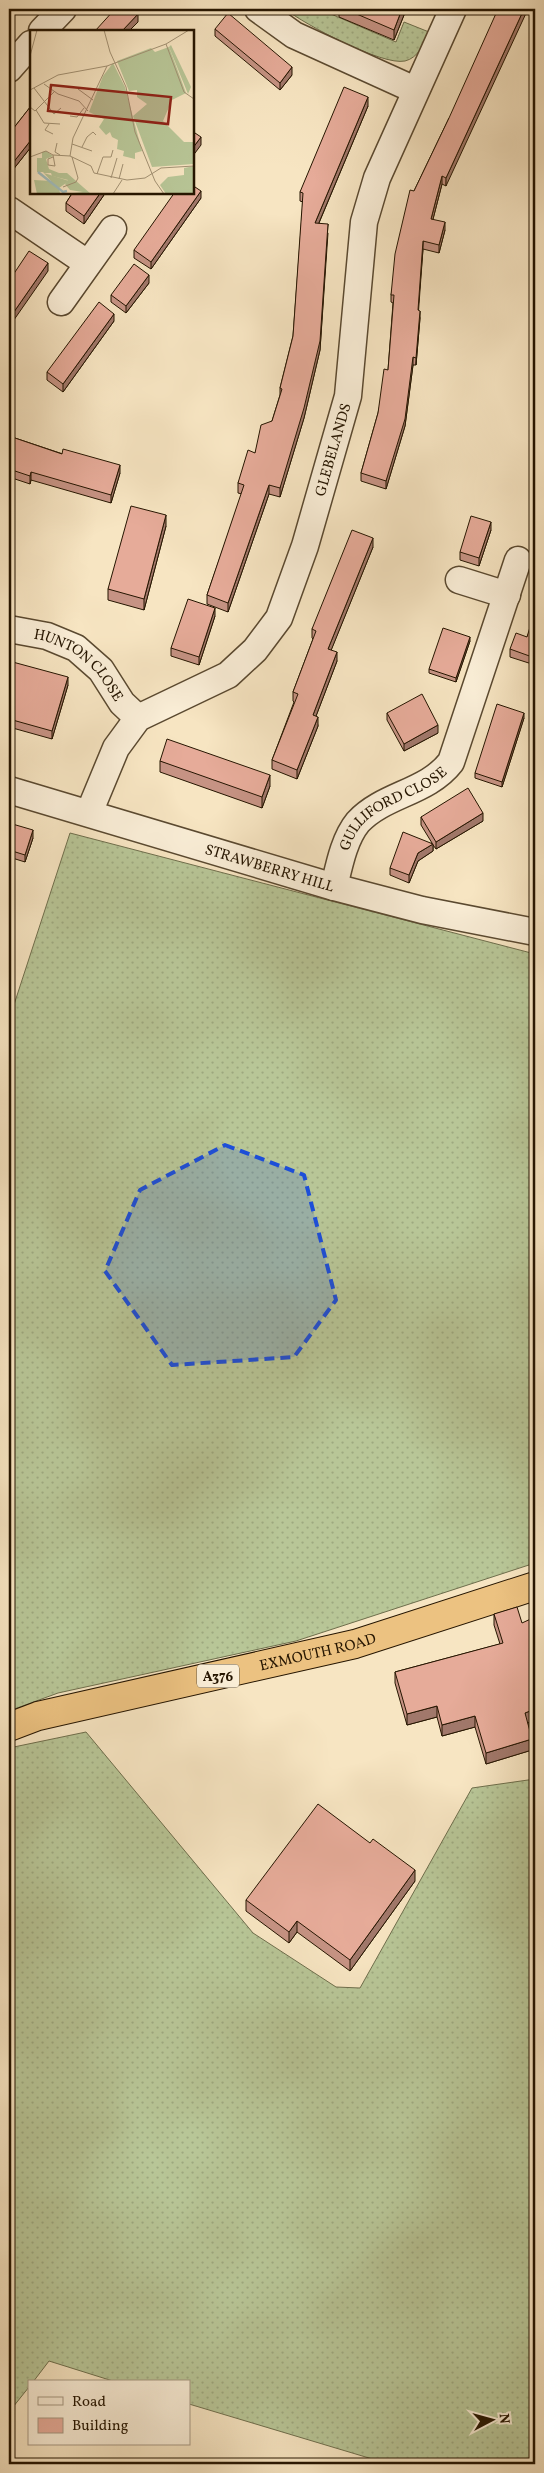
<svg xmlns="http://www.w3.org/2000/svg" width="544" height="2473" viewBox="0 0 544 2473" font-family="Vollkorn,serif">
<style>
.grass{fill:url(#grass-dots);stroke:#6e6e4c}
.lines{fill:none;stroke-linecap:round;stroke-linejoin:round}
.minor-casing{stroke:#5a4930;stroke-width:29}
.highway-casing{stroke:#251500;stroke-width:30}
.minor{stroke:#faeed7;stroke-width:26}
.highway{stroke:#ecc281;stroke-width:28}
.wall{fill:#c69384;stroke:#251500}
.shaded-wall{fill:#a1786b;stroke:#251500}
.building{fill:#e6ab99;stroke:#251500}
.marked{fill:#1d4ed8;fill-opacity:0.2;stroke:#1d4ed8;stroke-width:4;stroke-dasharray:10 6;stroke-linejoin:round}
.labels{text-anchor:middle;stroke-width:4;stroke-linejoin:round;paint-order:stroke}
.shield{fill:#faeed7;stroke:#655640;stroke-width:1}
.shield-label{font-size:14px;font-weight:bold;fill:#251500}
.street-label{font-size:15px;fill:#251500;stroke:#faeed7}
.inset-river{fill:none;stroke:#a1bdbd;stroke-width:2.5}
.inset-road{fill:none;stroke:#a39274;stroke-width:1}
.view{fill:#8f2418;fill-opacity:0.15;stroke:#8f2418;stroke-width:2.5}
.inset-edge{fill:none;stroke:#251500;stroke-width:2.5}
</style>
<defs>
<pattern id="grass-dots" width="8" height="8" patternUnits="userSpaceOnUse" patternTransform="scale(1.25)"><rect width="8" height="8" fill="#b8c697"/><path d="M2 2h.1M6 6h.1" fill="none" stroke="#9ea980" stroke-width="1.8" stroke-linecap="round"/></pattern>
</defs>
<rect width="100%" height="100%" fill="#f7e5c2"/>
<filter id="stains"><feTurbulence type="fractalNoise" baseFrequency=".004" numOctaves="4"/><feColorMatrix values="0 0 0 0 .2 0 0 0 0 .09 0 0 0 0 .02 0 0 0 .5 -.17"/></filter>
<radialGradient id="worn" r=".72"><stop offset=".6" stop-color="#630" stop-opacity="0"/><stop offset="1" stop-color="#630" stop-opacity=".3"/></radialGradient>
<!-- grass -->
<g class="grass">
<path d="M285,9H333L331,14L396,42L404,22L429,32C425,43 418,58 405,61C382,66 304,24 285,9Z"/>
<polygon points="70,833 535,954 535,1563 296,1641 58,1693 9,1711 9,1020"/>
<polygon points="86,1732 253,1933 336,1987 360,1988 472,1788 535,1779 535,2464 389,2464 189,2404 189,2382 116,2382 49,2361 33,2382 29,2382 29,2387 9,2412 9,1748"/>
</g>
<g class="lines">
<defs>
<g id="minor">
<polyline points="258,9 294,35 415,90"/>
<polyline points="42,31 63,9"/>
<polyline points="9,69 31,44"/>
<polyline points="9,210 87,263"/>
<polyline points="61,302 113,229"/>
<polyline points="459,580 507,595"/>
<path id="s1" d="M9,629L47,636L76,648L101,670L122,703L138,718"/>
<path id="s2" d="M9,790L334,887L422,910L535,932"/>
<path id="s3" d="M89,813L116,748L138,718L228,675L255,650L279,618L305,546L348,396L364,222L377,178L453,9"/>
<path id="s4" d="M334,887C339,866 344,839 358,822C384,794 427,793 451,762L518,560"/>
</g>
<g id="highway">
<path id="s5" d="M9,1727L38,1716L355,1644L535,1586"/>
</g>
</defs>
<!-- minor casing -->
<use href="#minor" class="minor-casing"/>
<!-- highway casing -->
<use href="#highway" class="highway-casing"/>
<!-- minor -->
<use href="#minor" class="minor"/>
<!-- highway -->
<use href="#highway" class="highway"/>
</g>
<!-- wall -->
<g class="wall">
<polygon points="339,9 404,9 404,15 394,40 339,17"/>
<polygon points="215,29 292,75 280,90 215,36"/>
<polygon points="31,106 31,147 12,171 9,169 9,134"/>
<polygon points="368,106 319,223 328,233 320,350 304,418 280,497 269,494 228,612 207,604 207,595 242,494 238,493 238,483 255,453 272,421 280,395 280,388 293,336 303,202 300,201 300,192"/>
<polygon points="449,118 446,186 442,184 433,219 445,230 439,253 423,249 418,310 420,318 416,365 413,365 405,426 386,489 361,481 361,473 378,413 388,370 393,303 391,302 391,295 414,191"/>
<polygon points="73,192 106,192 84,224 66,211 66,203"/>
<polygon points="201,198 151,269 134,258 134,250"/>
<polygon points="149,283 126,313 111,302 111,295"/>
<polygon points="114,321 63,392 47,380 47,372"/>
<polygon points="9,436 120,473 111,503 31,480 30,484 9,477"/>
<polygon points="166,526 144,610 108,600 108,589"/>
<polygon points="491,530 479,566 460,560 460,552"/>
<polygon points="373,547 331,650 337,661 316,716 318,726 297,779 272,769 272,760 294,702 293,701 293,692 313,639 312,638 312,629"/>
<polygon points="215,616 199,665 171,656 171,648"/>
<polygon points="535,618 535,665 510,657 510,649 527,637"/>
<polygon points="470,641 456,682 429,673 429,669"/>
<polygon points="9,661 68,685 52,739 9,727"/>
<polygon points="387,713 438,733 404,751 387,720"/>
<polygon points="524,718 502,787 475,778 475,773"/>
<polygon points="160,761 270,786 262,808 160,772"/>
<polygon points="421,817 483,821 436,849 433,845 433,851 418,861 409,883 390,875 390,868 432,843 421,825"/>
<polygon points="9,823 33,838 25,862 9,857"/>
<polygon points="494,1614 535,1720 528,1723 532,1750 486,1764 475,1727 442,1736 437,1717 407,1725 395,1683 395,1672 500,1644 494,1625"/>
<polygon points="415,1881 350,1971 297,1932 289,1943 246,1911 246,1900"/>
</g>
<!-- shaded-wall -->
<g class="shaded-wall">
<polygon points="402,9 404,9 404,15 394,40 394,30"/>
<polygon points="524,9 528,9 446,186 446,178"/>
<polygon points="138,14 138,22 129,31 122,31"/>
<polygon points="292,67 292,75 280,90 280,83"/>
<polygon points="368,97 368,106 315,232 315,223"/>
<polygon points="201,137 201,145 192,157 192,149"/>
<polygon points="31,140 31,147 12,171 12,164"/>
<polygon points="442,176 442,184 431,227 431,219"/>
<polygon points="201,191 201,198 151,269 151,262"/>
<polygon points="101,192 106,192 84,224 84,216"/>
<polygon points="445,222 445,230 439,253 439,245"/>
<polygon points="328,224 320,350 304,418 280,497 280,488"/>
<polygon points="423,241 423,249 418,318 418,310"/>
<polygon points="48,263 48,271 9,327 9,319"/>
<polygon points="149,275 149,283 126,313 126,306"/>
<polygon points="420,311 420,318 416,365 416,358"/>
<polygon points="114,314 114,321 63,392 63,384"/>
<polygon points="413,357 413,365 405,426 386,489 386,481"/>
<polygon points="120,465 120,473 111,503 111,495"/>
<polygon points="31,472 31,480 30,484 30,476"/>
<polygon points="269,485 269,494 228,612 228,603"/>
<polygon points="166,515 166,526 144,610 144,599"/>
<polygon points="491,522 491,530 479,566 479,558"/>
<polygon points="373,538 373,547 328,658 328,649"/>
<polygon points="215,608 215,616 199,665 199,657"/>
<polygon points="470,637 470,641 456,682 456,678"/>
<polygon points="337,652 337,661 313,724 313,715"/>
<polygon points="68,677 68,685 52,739 52,731"/>
<polygon points="524,713 524,718 502,787 502,782"/>
<polygon points="318,717 318,726 297,779 297,770"/>
<polygon points="438,725 438,733 404,751 404,744"/>
<polygon points="270,775 270,786 262,808 262,797"/>
<polygon points="483,813 483,821 436,849 436,842"/>
<polygon points="33,830 33,838 25,862 25,855"/>
<polygon points="433,844 433,851 418,861 409,883 409,875 418,853"/>
<polygon points="437,1706 437,1717 407,1725 407,1714"/>
<polygon points="535,1709 535,1720 525,1724 525,1713"/>
<polygon points="475,1716 475,1727 442,1736 442,1725"/>
<polygon points="532,1739 532,1750 486,1764 486,1753"/>
<polygon points="415,1870 415,1881 350,1971 350,1960"/>
<polygon points="297,1921 297,1932 289,1943 289,1932"/>
</g>
<!-- building -->
<g class="building">
<polygon points="115,9 132,9 138,14 122,31 95,31"/>
<polygon points="345,9 402,9 394,30"/>
<polygon points="498,9 524,9 446,178 442,176 431,219 445,222 439,245 423,241 418,310 420,311 416,358 413,357 405,419 386,481 361,473 378,413 384,369 388,370 394,295 391,295 395,254 410,190 414,191 449,118"/>
<polygon points="228,13 292,67 280,83 215,29"/>
<polygon points="344,87 368,97 315,223 328,224 320,341 304,408 280,488 269,485 228,603 207,595 244,485 238,483 248,450 255,453 261,425 272,421 282,389 280,388 293,336 303,193 300,192"/>
<polygon points="31,106 31,140 12,164 9,161 9,134"/>
<polygon points="192,131 201,137 192,149"/>
<polygon points="192,185 201,191 151,262 134,250 175,192 192,192"/>
<polygon points="73,192 101,192 84,216 66,203"/>
<polygon points="29,251 48,263 9,319 9,281"/>
<polygon points="134,264 149,275 126,306 111,295"/>
<polygon points="99,302 114,314 63,384 47,372"/>
<polygon points="9,436 62,454 63,449 120,465 111,495 31,472 30,476 9,469"/>
<polygon points="131,506 166,515 144,599 108,589"/>
<polygon points="471,516 491,522 479,558 460,552"/>
<polygon points="352,530 373,538 328,649 337,652 313,715 318,717 297,770 272,760 298,694 293,692 316,631 312,629"/>
<polygon points="188,599 215,608 199,657 171,648"/>
<polygon points="533,617 535,618 535,658 510,649 516,633 527,637"/>
<polygon points="443,628 470,637 456,678 429,669"/>
<polygon points="9,661 68,677 52,731 9,719"/>
<polygon points="422,694 438,725 404,744 387,713"/>
<polygon points="497,704 524,713 502,782 475,773"/>
<polygon points="167,739 270,775 262,797 160,761"/>
<polygon points="468,788 483,813 436,842 421,817"/>
<polygon points="9,823 33,830 25,855 9,850"/>
<polygon points="403,832 433,844 418,853 409,875 390,868"/>
<polygon points="517,1607 522,1623 535,1617 535,1709 525,1713 532,1739 486,1753 475,1716 442,1725 437,1706 407,1714 395,1672 503,1643 494,1614"/>
<polygon points="318,1804 370,1843 373,1839 415,1870 350,1960 297,1921 289,1932 246,1900"/>
</g>
<!-- marked area -->
<path class="marked" d="M225,1145L304,1175L336,1300L294,1357L172,1365L105,1271L140,1190Z"/>
<g class="labels">
<!-- shield labels -->
<rect class="shield" x="197" y="1664.5" width="42" height="23" rx="4"/>
<g class="shield-label">
<text x="218" y="1681">A376</text>
</g>
<!-- street labels -->
<g class="street-label">
<text dy="5" stroke="none"><textPath href="#s3" startOffset="461">GLEBELANDS</textPath></text>
<text dy="5" stroke="none"><textPath href="#s1" startOffset="82">HUNTON CLOSE</textPath></text>
<text dy="5" stroke="none"><textPath href="#s4" startOffset="105">GULLIFORD CLOSE</textPath></text>
<text dy="5" stroke="none"><textPath href="#s2" startOffset="272">STRAWBERRY HILL</textPath></text>
<text dy="5" stroke="none"><textPath href="#s5" startOffset="318">EXMOUTH ROAD</textPath></text>
</g>
</g>
<!-- overview -->
<g transform="translate(30 30)">
<rect width="164" height="164" fill="#f7e5c2"/>
<path d="M139,17L156,63L142,70L133,91L154,112H164V134L122,137L103,86L117,74L107,67V60L99,61L87,31L121,18L125,22ZM83,33L95,57L112,121L105,123V129L93,126L94,121L87,119L88,110L82,107L80,102L76,105L69,97L74,89L59,82L73,46ZM16,121L23,126L16,129L19,139L29,143H14L39,151L29,158L30,163L7,164L4,150L21,151L13,142H7V128H12V122ZM164,136V163L136,164L130,155L138,147L154,145V138Z" fill="#b8c697"/>
<path d="M141,15L161,57L158,64L139,17ZM21,143H37L61,164H33L53,162L40,160L35,154L38,150L22,146Z" fill="#b8c697"/>
<path class="inset-river" d="M8,142L33,162L37,161"/>
<path class="inset-road" d="M74,0L80,22L96,57L105,102L125,151L134,164M136,14L154,62L164,69M0,26L7,0M14,54L28,64L49,71L58,81M4,58L24,84L31,78M48,59L63,70M0,60L28,45L77,36L136,14L159,0M0,77L5,81L24,62M6,80L14,93L30,94M40,86L47,87L54,78M19,94L15,100L23,104M27,113L25,122L30,125M42,114L62,121M52,117L57,107L63,102L66,105M40,126L43,108L77,36M0,127L16,121L23,125L40,126L61,136L64,143L97,150L115,148L131,138L164,136M23,127L18,129V135L25,136L23,125M67,144L73,127H81L83,120M81,148L87,128M89,149L93,134M33,157L46,152L48,148L42,127M83,164L92,150"/>
<path class="view" d="M21,55L141,67L138,94L18,81Z"/>
<rect width="164" height="164" class="inset-edge"/>
</g>
<!-- margin -->
<rect width="544" height="2473" fill="none" stroke="#f7e5c2" stroke-width="30"/>
<rect x="10" y="10" width="524" height="2453" fill="none" stroke="#251500" stroke-width="2.5"/>
<rect x="15" y="15" width="514" height="2443" fill="none" stroke="#251500"/>
<!-- legend -->
<rect x="28" y="2380" width="162" height="65" fill="#faeed7" stroke="#a59781"/>
<rect x="38" y="2397" width="25" height="8" fill="#faeed7" stroke="#a59781"/>
<text x="72" y="2406" font-size="15" fill="#251500">Road</text>
<rect x="38" y="2418" width="25" height="15" fill="#e6ab99" stroke="#a59781"/>
<text x="72" y="2430" font-size="15" fill="#251500">Building</text>
<!-- north arrow -->
<g transform="translate(492 2420) rotate(84)" stroke="#faeed7" stroke-width="4" paint-order="stroke">
<path d="M0-4L9 19L0 12L-9 19Z" fill="#251500"/>
<text y="-8" font-size="14" font-weight="bold" text-anchor="middle" fill="#251500">N</text>
</g>
<rect width="100%" height="100%" filter="url(#stains)"/>
<rect width="100%" height="100%" fill="url(#worn)"/>
</svg>
